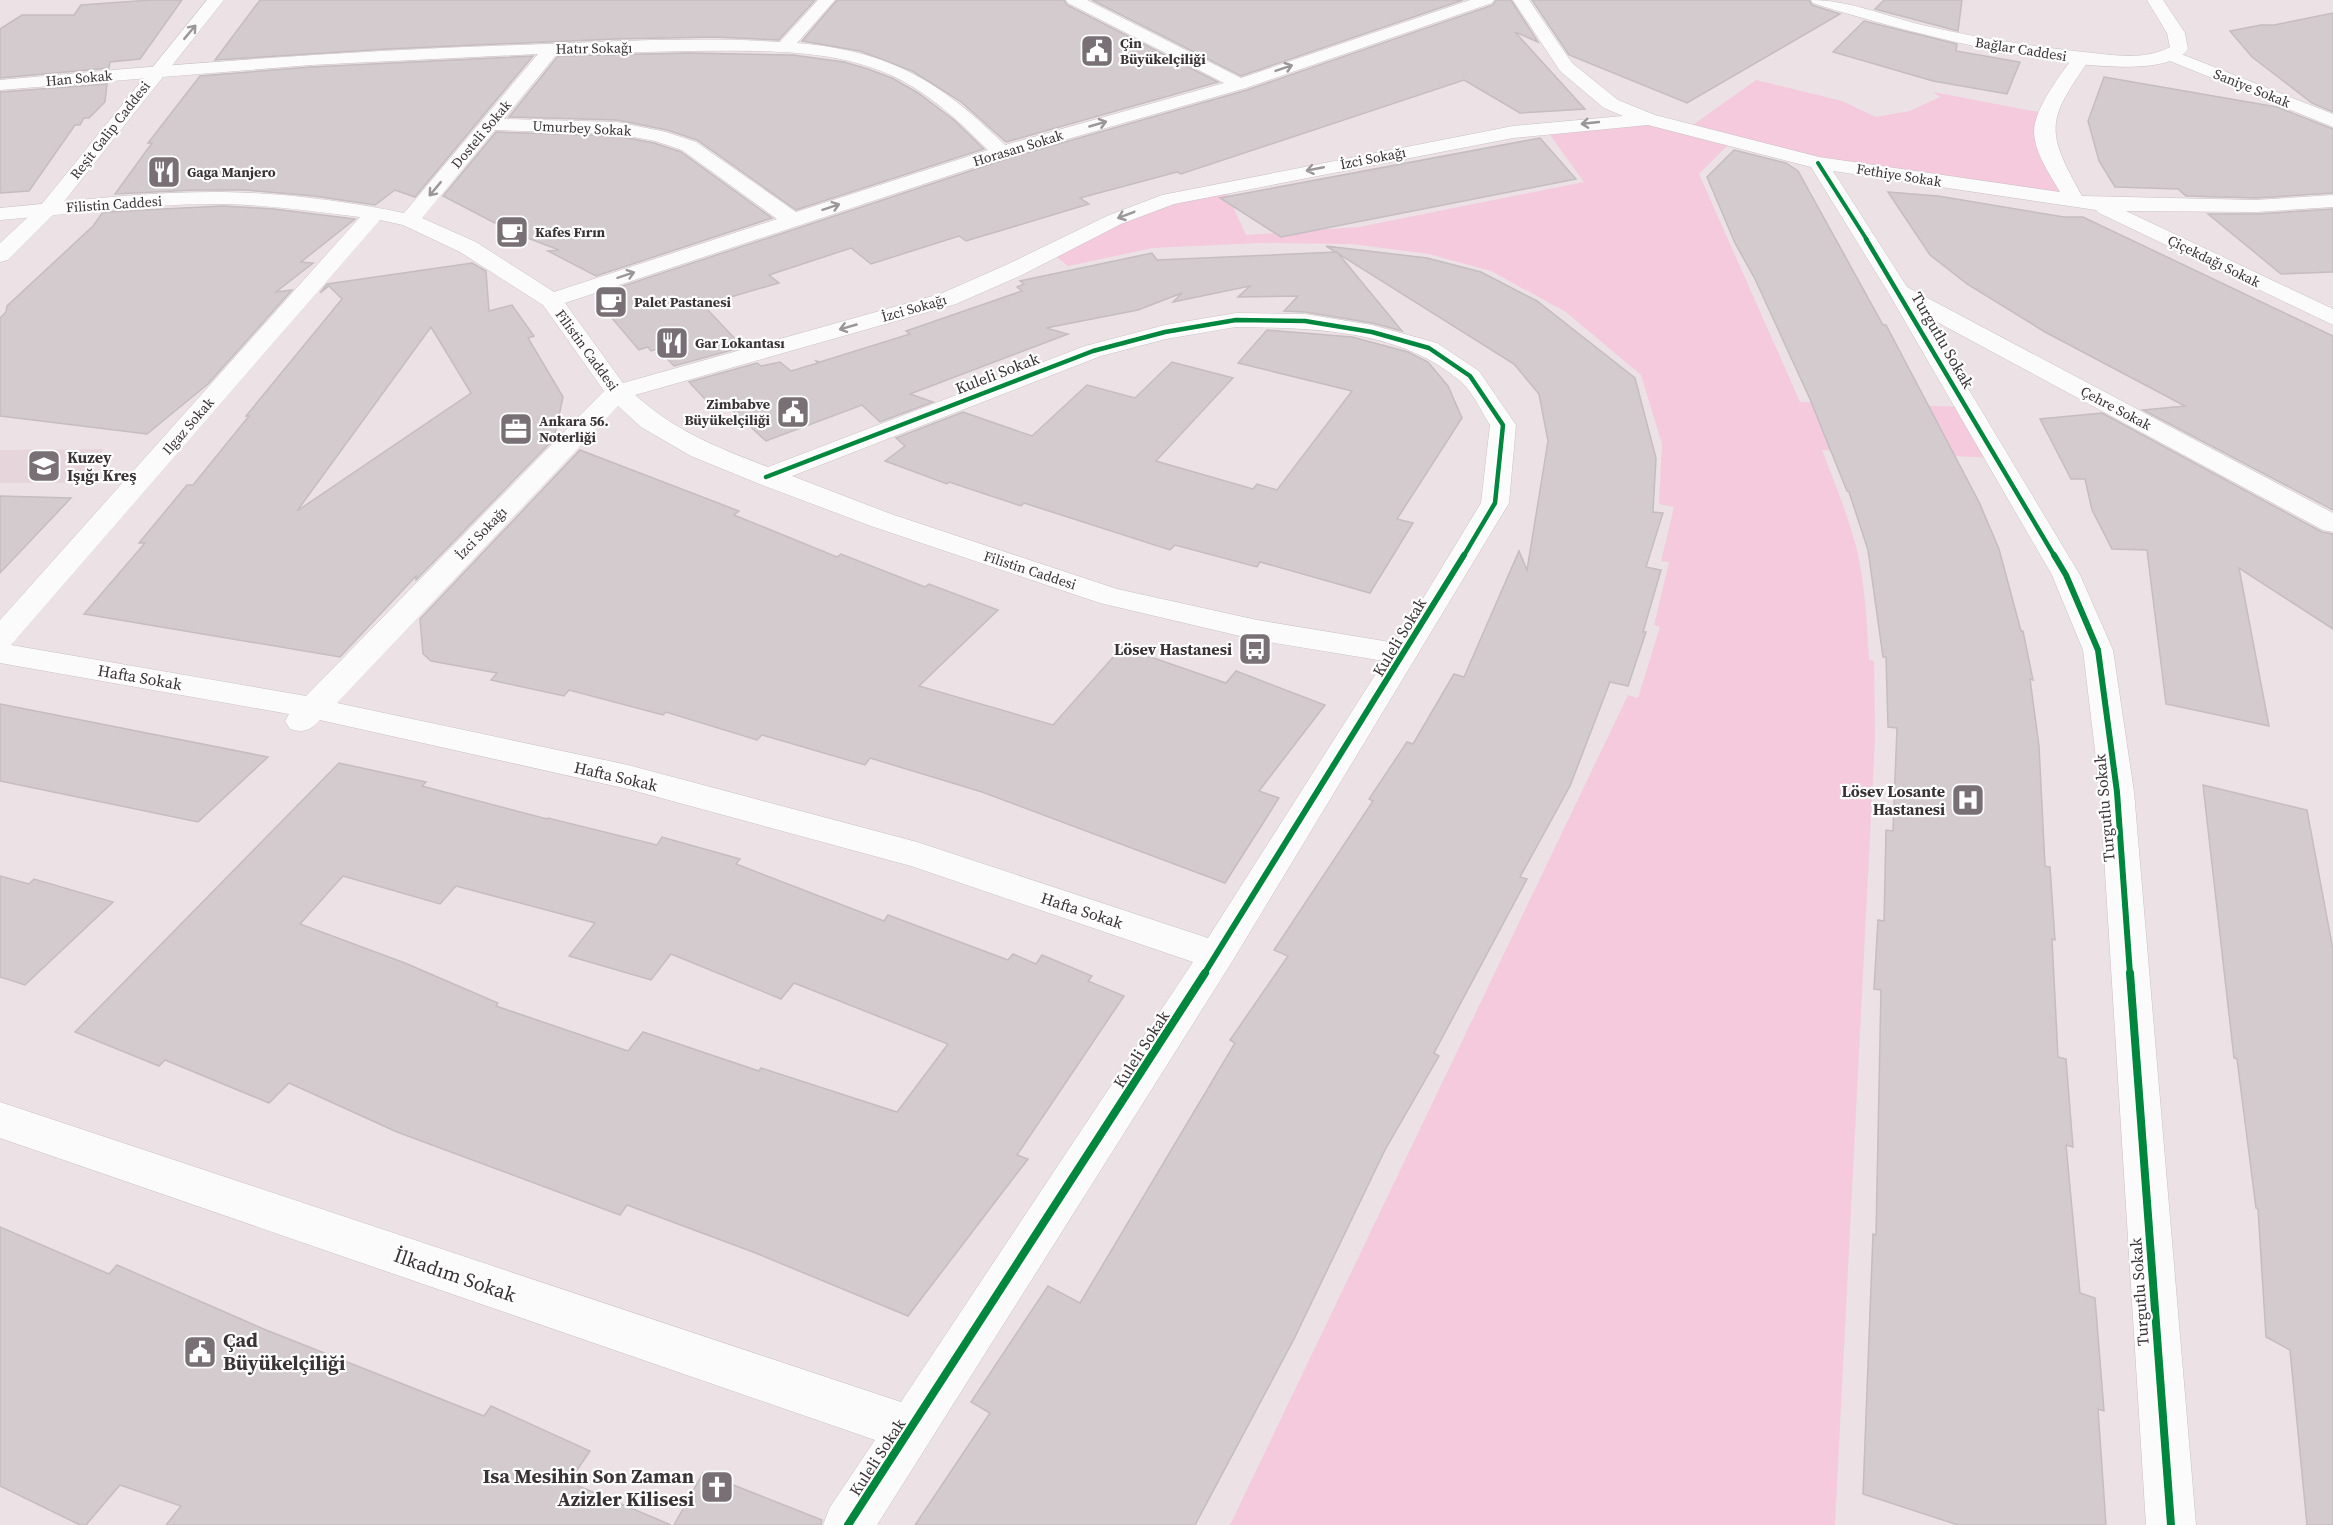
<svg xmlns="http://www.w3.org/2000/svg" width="2333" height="1525" viewBox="0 0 2333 1525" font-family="'Source Serif 4',serif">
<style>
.built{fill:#e7d5dc}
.green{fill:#f4cadc}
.building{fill:#d3cbce;stroke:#c5bdc0;stroke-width:1.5;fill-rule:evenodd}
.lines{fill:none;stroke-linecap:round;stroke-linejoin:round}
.minor-casing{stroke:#c9c1c4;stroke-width:1}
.major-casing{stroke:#c9c1c4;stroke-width:1}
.minor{fill:#fcfbfb;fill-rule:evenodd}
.major{fill:#fcfbfb;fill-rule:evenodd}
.cycleway-far3-casing{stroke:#fff;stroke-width:6}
.cycleway-far2-casing{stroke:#fff;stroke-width:8}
.cycleway-far1-casing{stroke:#fff;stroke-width:10}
.cycleway-casing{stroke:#fff;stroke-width:11}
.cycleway-far3{stroke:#00873e;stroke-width:4}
.cycleway-far2{stroke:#00873e;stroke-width:4.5}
.cycleway-far1{stroke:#00873e;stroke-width:6}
.cycleway{stroke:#00873e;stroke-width:8}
.oneway{stroke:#9b9798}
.labels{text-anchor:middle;stroke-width:4.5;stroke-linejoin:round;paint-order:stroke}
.far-poi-label{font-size:14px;font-weight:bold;fill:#3a3336;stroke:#fff;text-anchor:start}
.far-street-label{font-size:14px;fill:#3a3336;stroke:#fff}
.street-label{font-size:16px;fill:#3a3336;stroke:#fff}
.poi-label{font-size:16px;font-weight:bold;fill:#3a3336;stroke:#fff;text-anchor:end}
.near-street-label{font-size:20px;fill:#3a3336;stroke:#fff}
.near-poi-label{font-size:20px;font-weight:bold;fill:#3a3336;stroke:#fff;text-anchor:start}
</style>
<rect width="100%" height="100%" fill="#ece2e6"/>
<!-- built -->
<polygon class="built" points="104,449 74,483 0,483 0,450"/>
<!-- green -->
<path class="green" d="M1756,80L1842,101L1876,117L1910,111L1940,97L1933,92L2049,114L2043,130L2075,201L1818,163L1732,141L1699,174L1800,402L1966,407L1997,458L1822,450C1834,481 1847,513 1856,546C1865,583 1867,622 1869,660L1874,661L1875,738L1835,1525H1230L1628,695L1638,698L1660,627L1654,625L1669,562L1661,561L1674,507L1659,504L1662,444L1641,375L1566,312L1491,271L1429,254L1352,244L1259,243L1153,248L1068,266L1050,252L1114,220L1224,187L1246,235L1359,227L1584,182L1545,128L1648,119L1687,129Z"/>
<!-- building -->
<g class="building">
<polygon points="151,0 182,0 140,59 110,62 109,68 0,78 0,29 22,15 74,15 81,5"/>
<polygon points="260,0 815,0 779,40 714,37 615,39 387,49 215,60"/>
<polygon points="837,0 1064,0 1067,5 1218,82 1006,142 960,101 912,71 860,51 802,41"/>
<polygon points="1092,0 1463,0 1241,76"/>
<polygon points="1496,0 1511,0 1538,42 1515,32 1585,109 1520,113 1464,80 1181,174 1177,172 1080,198 1089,204 966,241 959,236 871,264 851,248 769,275 779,283 703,305 743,347 674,366 658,349 651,351 648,347 639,350 605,310 622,305 605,292 1009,158 1247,90 1493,5"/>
<polygon points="1532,0 1809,0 1812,5 1840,14 1687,103 1569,55"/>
<polygon points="1884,0 1962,0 1958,31 1875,9"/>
<polygon points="2333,13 2333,112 2312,103 2252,57 2230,31 2261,25 2274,25"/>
<polygon points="1864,21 1957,44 1956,51 2020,62 2007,94 1933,81 1833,52"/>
<polygon points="689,53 793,55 844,62 868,69 892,78 918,93 954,120 984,149 796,210 697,140 667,130 617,120 509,117 558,56"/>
<polygon points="533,56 415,197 395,190 375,205 314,196 246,190 195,190 115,194 152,143 148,143 200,76 311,67"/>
<polygon points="2104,77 2277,107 2333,129 2333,193 2256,198 2186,196 2178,189 2115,187 2099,161 2088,121"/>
<polygon points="107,84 105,102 89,118 84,118 80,125 75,125 29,191 0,193 0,92"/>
<polygon points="496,132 617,136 654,143 681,152 772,218 596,276 548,251 559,250 512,232 443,196"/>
<polygon points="1540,138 1576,179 1281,237 1220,198"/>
<polygon points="1734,150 1786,163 1798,171 1883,325 1886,325 1979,502 1999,549 2021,631 2023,631 2033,680 2030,679 2039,746 2045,866 2050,867 2055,940 2052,939 2058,1057 2066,1059 2073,1147 2066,1145 2080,1293 2095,1298 2104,1411 2098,1409 2106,1525 1958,1525 1863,1494 1873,1234 1876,1235 1881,990 1874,989 1878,920 1884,921 1886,830 1893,831 1897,728 1888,727 1886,657 1883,657 1868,550 1849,492 1847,491 1810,399 1755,279 1735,243 1707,177"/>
<polygon points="1888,192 1938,196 2064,217 2083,217 2333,336 2333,510 2143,410 2185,406 2045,332 1967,284 1930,255"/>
<polygon points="223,206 274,209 355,219 301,262 313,263 276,292 292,290 208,384 147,434 0,416 0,318 6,312 7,306 93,226 103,212"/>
<polygon points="2333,209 2333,272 2281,274 2208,214 2256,214"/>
<polygon points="1326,246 1427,258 1481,272 1537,301 1635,378 1656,458 1653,512 1663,513 1646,567 1661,570 1643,632 1646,632 1628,686 1610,682 1570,786 1520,877 1527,879 1434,1053 1439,1056 1385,1150 1294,1339 1195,1525 915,1525 990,1413 971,1402 1048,1286 1080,1303 1235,1043 1230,1040 1288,956 1274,950 1373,801 1369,799 1407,742 1413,744 1454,674 1464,677 1519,551 1527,570 1548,441 1539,394 1514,364"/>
<polygon points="1337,252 1402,331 1372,323 1305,312 1284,311 1298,296 1238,297 1250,286 1173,302 1182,293 1138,310 1046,328 1068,334 910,394 933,402 880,422 862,405 766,441 728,406 715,410 689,382 757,363 761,366 780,362 791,371 818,363 816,361 820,362 910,334 906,331 1022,291 1017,287 1024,284 1020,281 1152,253 1157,260"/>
<path d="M472,263L486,271L489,311L512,305L534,336L528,338L563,397L554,439L416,580V576L340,657L84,614L145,543H139L187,485H193L249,416H246L342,299L329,286L320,293L327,284ZM431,327L471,393L297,511Z"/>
<polygon points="1267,330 1352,337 1408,352 1428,362 1448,386 1462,418 1397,519 1413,523 1370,593 1260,562 1257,567 1175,545 1170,550 1024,503 1021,506 949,482 947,484 885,461 905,446 896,438 963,412 1032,436 1087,385 1135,398 1172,362 1233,378 1156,461 1253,489 1257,484 1277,490 1352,391 1238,363"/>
<polygon points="2102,413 2322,532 2333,534 2333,629 2239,568 2269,726 2166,704 2147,550 2112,549 2092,510 2085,479 2071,479 2040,419"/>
<polygon points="580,450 739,511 734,515 837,557 841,554 925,587 929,584 998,610 919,686 1053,725 1122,647 1226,683 1236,671 1325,705 1259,791 1279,798 1225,883 982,792 870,758 865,765 762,735 757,740 666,712 663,715 569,690 564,696 491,680 497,673 431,661 423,654 420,619"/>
<polygon points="0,496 71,498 0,573"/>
<polygon points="0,704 268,757 198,822 0,781"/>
<path d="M339,763L426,782L422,786L547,819L548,818L657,845L662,837L740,859L736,864L884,921L888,915L1008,960L1013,954L1036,964L1042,955L1092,976L1088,981L1124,996L1017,1155L1028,1159L908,1316L753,1252L627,1205L620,1215L397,1132L289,1083L269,1103L165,1060L159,1066L75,1032ZM343,876L440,904L456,886L595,923L569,956L651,980L671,954L781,999L794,983L948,1044L897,1112L761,1068L759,1071L643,1032L628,1051L496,1006L498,1003L405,963L300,924Z"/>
<polygon points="2203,785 2307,810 2333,950 2333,1525 2307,1525 2290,1350 2266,1337 2258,1209 2256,1208 2237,1059 2234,1058"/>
<polygon points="0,876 29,884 34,879 113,902 25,985 0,977"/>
<polygon points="0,1227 109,1274 117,1265 266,1330 484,1416 491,1406 590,1451 569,1482 671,1525 166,1525 181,1506 120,1485 86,1525 80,1525 0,1486"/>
<polygon points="703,1473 822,1520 821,1525 674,1525"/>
</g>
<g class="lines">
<defs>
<g id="minor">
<path d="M818,0H835L797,43C890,51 940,81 1005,145L1224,83L1068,3L1066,0H1087L1241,78L1470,0H1494L1492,3L1246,88L1008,156L565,303L623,383L940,294L1006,265L1107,216L1162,195L1513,126L1623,116L1604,108L1560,71L1513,0H1529L1572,63L1618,100L1655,115L1819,157L2060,192C2050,174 2035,154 2034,132C2034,108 2062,73 2076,53H2088L2091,57C2047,121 2044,128 2082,196L2256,200L2333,195V207L2256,212L2126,211L2333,309V325L2099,213L2096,210L1833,171L1907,287L2333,513V532L2323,530L1924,315L2080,575L2113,650L2134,792L2196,1525H2146L2100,792L2083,650L2052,575L1888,292L1811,167L1648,125L1513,138L1174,204L1121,224L1022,275L956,304L635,395C677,432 716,447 768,467L1085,346L1165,325L1236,313L1305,314L1372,325L1437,343L1479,371L1516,425L1509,503L1230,965L877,1525H823L830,1507L875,1440L0,1138V1102L901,1402L1193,962L911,866L628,789L320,720C310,731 303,733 290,729L285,721L289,714L0,663V620L360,217C314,211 269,205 223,204C149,203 74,214 0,220V208C74,201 149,191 223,192C283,193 345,201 404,213L538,54L311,65L0,90V80C172,64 344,51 517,45C604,42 693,36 780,42ZM689,51C756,51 831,47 893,76C929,93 960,122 988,150L796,212L696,142L666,132L617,122L504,119L557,54ZM495,130L617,134L655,141L682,150L777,219L554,292L476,242L422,218ZM380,220L403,225L460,252L543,305L604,391L306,696L11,645ZM1236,327C1311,328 1398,329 1459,380C1472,390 1481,411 1490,425L1481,503L1396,643L1257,620L1117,589L891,514L792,476L1101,356L1166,339ZM618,406L641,427L691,456L757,483L871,526L1100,603L1257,640L1384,661L1208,938L917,842L628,765L337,703Z"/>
<polygon points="2171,50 2333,114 2333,127 2165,59 2162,55 2165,51"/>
</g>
<g id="major">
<polygon points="207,0 224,0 55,213 8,260 0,262 0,243 41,205"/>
<path d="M1811,0C1849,0 1885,16 1922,25C1976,38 2030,46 2084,52C2113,55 2144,61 2170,47L2167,33L2147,0H2163L2185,33L2188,49C2151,102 1870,22 1813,3Z"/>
</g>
</defs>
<!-- minor casing -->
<use href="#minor" class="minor-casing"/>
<!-- major casing -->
<use href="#major" class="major-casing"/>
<!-- minor -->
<use href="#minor" class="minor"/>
<!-- major -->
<use href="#major" class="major"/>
<defs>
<polyline id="cycleway-far3" points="1818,163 1867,240"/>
<g id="cycleway-far2">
<polyline points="1866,239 2055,557"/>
<polyline points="766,477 1093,351 1165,332 1236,320 1305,321 1372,332 1429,348 1470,376 1503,425 1495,503 1463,557"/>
</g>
<g id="cycleway-far1">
<polyline points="2054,555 2066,575 2098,650 2117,792 2130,974"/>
<polyline points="1204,974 1464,555"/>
</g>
<g id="cycleway">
<polyline points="2130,973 2171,1525"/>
<polyline points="848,1525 1205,973"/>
</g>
</defs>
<!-- cycleway-far3 casing -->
<use href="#cycleway-far3" class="cycleway-far3-casing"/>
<!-- cycleway-far2 casing -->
<use href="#cycleway-far2" class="cycleway-far2-casing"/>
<!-- cycleway-far1 casing -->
<use href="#cycleway-far1" class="cycleway-far1-casing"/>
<!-- cycleway casing -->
<use href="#cycleway" class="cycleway-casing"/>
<!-- cycleway-far3 -->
<use href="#cycleway-far3" class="cycleway-far3"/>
<!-- cycleway-far2 -->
<use href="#cycleway-far2" class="cycleway-far2"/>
<!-- cycleway-far1 -->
<use href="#cycleway-far1" class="cycleway-far1"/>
<!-- cycleway -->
<use href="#cycleway" class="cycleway"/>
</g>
<!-- one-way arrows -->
<defs><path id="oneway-shaft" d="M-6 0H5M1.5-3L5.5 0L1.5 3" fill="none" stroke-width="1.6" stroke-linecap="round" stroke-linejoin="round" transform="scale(1.5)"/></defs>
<g class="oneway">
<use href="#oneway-shaft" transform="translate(190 32) rotate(-50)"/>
<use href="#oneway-shaft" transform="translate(1284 68) rotate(-19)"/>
<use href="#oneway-shaft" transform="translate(1590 123) rotate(174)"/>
<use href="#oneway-shaft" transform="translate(1098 124) rotate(-16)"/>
<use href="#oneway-shaft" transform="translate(1315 169) rotate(169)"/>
<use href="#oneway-shaft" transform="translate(435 189) rotate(130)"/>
<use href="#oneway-shaft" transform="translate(831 207) rotate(-18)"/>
<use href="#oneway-shaft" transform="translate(1126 215) rotate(159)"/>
<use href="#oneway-shaft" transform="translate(626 275) rotate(-18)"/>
<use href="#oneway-shaft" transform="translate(848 327) rotate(164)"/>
</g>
<!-- icons -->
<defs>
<symbol id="civic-square" viewBox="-11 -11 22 22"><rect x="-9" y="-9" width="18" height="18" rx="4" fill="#787074" stroke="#fff"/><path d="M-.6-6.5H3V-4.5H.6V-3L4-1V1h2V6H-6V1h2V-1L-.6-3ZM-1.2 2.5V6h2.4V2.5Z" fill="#fff"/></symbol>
<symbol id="restaurant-square" viewBox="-11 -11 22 22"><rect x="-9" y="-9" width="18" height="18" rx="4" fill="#787074" stroke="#fff"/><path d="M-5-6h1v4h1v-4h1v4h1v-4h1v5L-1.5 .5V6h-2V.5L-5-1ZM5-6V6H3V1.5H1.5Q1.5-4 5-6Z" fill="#fff"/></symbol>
<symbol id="cafe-square" viewBox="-11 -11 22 22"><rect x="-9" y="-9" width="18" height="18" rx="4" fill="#787074" stroke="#fff"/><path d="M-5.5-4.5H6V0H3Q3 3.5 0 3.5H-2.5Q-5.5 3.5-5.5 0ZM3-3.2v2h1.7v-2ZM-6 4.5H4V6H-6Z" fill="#fff"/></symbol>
<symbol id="office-square" viewBox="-11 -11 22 22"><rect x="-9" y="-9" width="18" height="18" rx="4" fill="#787074" stroke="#fff"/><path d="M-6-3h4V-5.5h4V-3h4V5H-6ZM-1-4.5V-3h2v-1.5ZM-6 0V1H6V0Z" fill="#fff"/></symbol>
<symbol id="school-square" viewBox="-11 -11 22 22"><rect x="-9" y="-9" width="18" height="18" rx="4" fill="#787074" stroke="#fff"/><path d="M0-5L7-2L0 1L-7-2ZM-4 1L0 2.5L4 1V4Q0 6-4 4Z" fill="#fff"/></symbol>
<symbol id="bus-square" viewBox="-11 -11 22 22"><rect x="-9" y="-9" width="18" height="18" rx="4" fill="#787074" stroke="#fff"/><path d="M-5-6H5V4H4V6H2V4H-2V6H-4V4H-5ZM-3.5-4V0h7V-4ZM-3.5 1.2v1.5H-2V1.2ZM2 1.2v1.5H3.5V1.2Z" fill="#fff"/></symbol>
<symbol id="hospital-square" viewBox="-11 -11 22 22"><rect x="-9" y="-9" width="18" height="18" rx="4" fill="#787074" stroke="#fff"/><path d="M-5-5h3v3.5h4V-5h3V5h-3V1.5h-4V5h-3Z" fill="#fff"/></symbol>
<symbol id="church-square" viewBox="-11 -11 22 22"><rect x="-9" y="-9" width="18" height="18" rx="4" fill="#787074" stroke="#fff"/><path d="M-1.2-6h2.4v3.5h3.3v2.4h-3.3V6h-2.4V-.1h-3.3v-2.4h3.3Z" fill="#fff"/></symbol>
</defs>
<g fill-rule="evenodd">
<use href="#civic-square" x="1078" y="32" width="38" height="38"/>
<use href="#restaurant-square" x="145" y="153" width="38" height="38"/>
<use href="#cafe-square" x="493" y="213" width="38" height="38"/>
<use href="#cafe-square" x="592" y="283" width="38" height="38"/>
<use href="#restaurant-square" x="653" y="324" width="38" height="38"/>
<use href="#civic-square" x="774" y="393" width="38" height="38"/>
<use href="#office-square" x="497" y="410" width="38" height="38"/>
<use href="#school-square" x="25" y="447" width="38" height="38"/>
<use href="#bus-square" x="1236" y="630" width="38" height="38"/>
<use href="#hospital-square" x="1949" y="781" width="38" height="38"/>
<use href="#civic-square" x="181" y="1333" width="38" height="38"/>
<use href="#church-square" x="698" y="1468" width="38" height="38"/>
</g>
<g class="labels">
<!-- far-poi labels -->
<g class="far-poi-label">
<text x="1120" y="48">Çin<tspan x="1120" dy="16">Büyükelçiliği</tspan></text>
<text x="187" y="177">Gaga Manjero</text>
<text x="535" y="237">Kafes Fırın</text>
<text x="634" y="307">Palet Pastanesi</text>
<text x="695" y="348">Gar Lokantası</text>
<text x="770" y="409" text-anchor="end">Zimbabve<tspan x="770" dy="16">Büyükelçiliği</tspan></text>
<text x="539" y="426">Ankara 56.<tspan x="539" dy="16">Noterliği</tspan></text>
</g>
<!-- far-street labels -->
<g class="far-street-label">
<text transform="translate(594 48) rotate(-1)" y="5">Hatır Sokağı</text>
<text transform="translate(2021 49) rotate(9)" y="5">Bağlar Caddesi</text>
<text transform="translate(79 78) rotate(-5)" y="5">Han Sokak</text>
<text transform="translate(2252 88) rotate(22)" y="5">Saniye Sokak</text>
<text transform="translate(582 128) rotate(3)" y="5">Umurbey Sokak</text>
<text transform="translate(110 130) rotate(-52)" y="5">Reşit Galip Caddesi</text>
<text transform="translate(481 134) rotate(-50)" y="5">Dosteli Sokak</text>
<text transform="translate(1018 148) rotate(-17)" y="5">Horasan Sokak</text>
<text transform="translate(1373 158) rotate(-11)" y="5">İzci Sokağı</text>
<text transform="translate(1899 175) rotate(9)" y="5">Fethiye Sokak</text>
<text transform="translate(114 204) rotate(-4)" y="5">Filistin Caddesi</text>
<text transform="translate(2214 261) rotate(26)" y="5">Çiçekdağı Sokak</text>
<text transform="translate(914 308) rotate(-16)" y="5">İzci Sokağı</text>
<text transform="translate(587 350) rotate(54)" y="5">Filistin Caddesi</text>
<text transform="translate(2116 408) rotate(28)" y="5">Çehre Sokak</text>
<text transform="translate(188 426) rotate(-49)" y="5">Ilgaz Sokak</text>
<text transform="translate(481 533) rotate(-46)" y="5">İzci Sokağı</text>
<text transform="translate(1030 570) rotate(18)" y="5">Filistin Caddesi</text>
</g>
<!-- street labels -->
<g class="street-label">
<text transform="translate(1943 340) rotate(60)" y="6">Turgutlu Sokak</text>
<text transform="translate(997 373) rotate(-21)" y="6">Kuleli Sokak</text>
<text transform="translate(1399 637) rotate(-59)" y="6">Kuleli Sokak</text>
<text transform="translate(140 677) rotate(10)" y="6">Hafta Sokak</text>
<text transform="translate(616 776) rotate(13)" y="6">Hafta Sokak</text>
<text transform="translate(2104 808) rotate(-95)" y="6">Turgutlu Sokak</text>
<text transform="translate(1082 910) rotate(18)" y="6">Hafta Sokak</text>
<text transform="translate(1141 1049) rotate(-57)" y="6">Kuleli Sokak</text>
<text transform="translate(2139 1292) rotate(-94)" y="6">Turgutlu Sokak</text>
<text transform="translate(877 1457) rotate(-57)" y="6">Kuleli Sokak</text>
</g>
<!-- poi labels -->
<g class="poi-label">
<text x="67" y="463" text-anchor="start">Kuzey<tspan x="67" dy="18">Işığı Kreş</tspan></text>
<text x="1232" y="655">Lösev Hastanesi</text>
<text x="1945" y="797">Lösev Losante<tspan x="1945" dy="18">Hastanesi</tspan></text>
</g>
<!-- near-street labels -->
<g class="near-street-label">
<text transform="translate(455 1275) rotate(19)" y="7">İlkadım Sokak</text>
</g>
<!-- near-poi labels -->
<g class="near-poi-label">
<text x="223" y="1347">Çad<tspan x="223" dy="23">Büyükelçiliği</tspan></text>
<text x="694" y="1483" text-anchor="end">Isa Mesihin Son Zaman<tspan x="694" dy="23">Azizler Kilisesi</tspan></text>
</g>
</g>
</svg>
